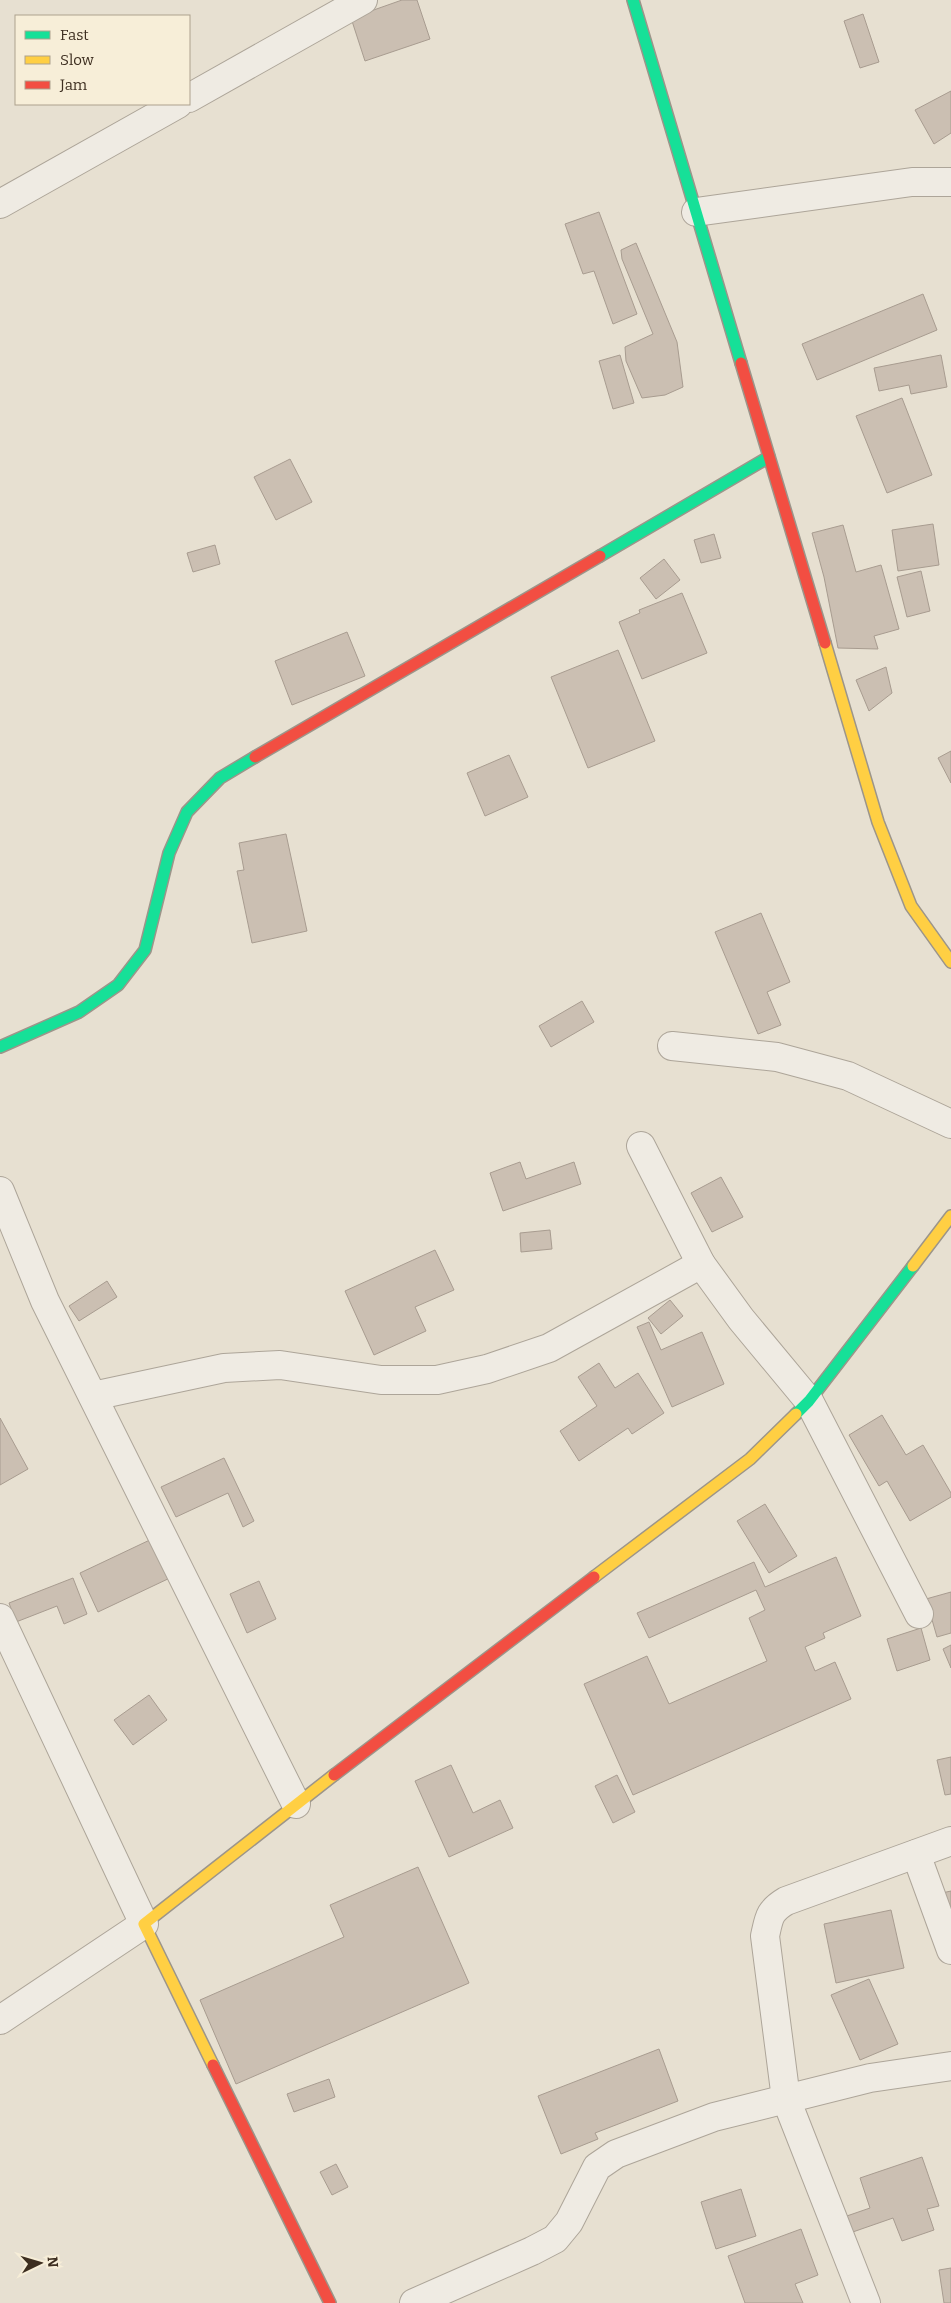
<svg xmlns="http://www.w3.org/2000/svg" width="951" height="2303" viewBox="0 0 951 2303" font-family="Bitter,serif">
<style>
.building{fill:#cbbfb2;stroke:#a89c90}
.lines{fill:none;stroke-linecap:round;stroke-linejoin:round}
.street-casing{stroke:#ada599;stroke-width:30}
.fast-casing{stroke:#9c958a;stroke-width:14}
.slow-casing{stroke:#9c958a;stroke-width:14}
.jam-casing{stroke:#9c958a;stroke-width:14}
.street{stroke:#efebe3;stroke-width:28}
.fast{stroke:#16e098;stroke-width:11}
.slow{stroke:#ffcf43;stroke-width:11}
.jam{stroke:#f24e42;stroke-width:11}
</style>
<rect width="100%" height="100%" fill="#e7e0d1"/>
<!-- building -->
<g class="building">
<polygon points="402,0 417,0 430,39 365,61 351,18"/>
<polygon points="863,14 879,62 860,68 844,21"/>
<polygon points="951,91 951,133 934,144 915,110"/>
<polygon points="599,212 637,314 613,324 594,271 583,274 565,224"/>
<polygon points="636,243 677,342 683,387 665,395 642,398 626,361 625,347 653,334 622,259 621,250"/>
<polygon points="923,294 937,330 817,380 802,344"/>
<polygon points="620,355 634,403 613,409 599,361"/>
<polygon points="941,355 947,387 911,394 909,385 879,391 874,368"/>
<polygon points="902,398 932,475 887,493 856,416"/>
<polygon points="290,459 312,502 276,520 254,477"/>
<polygon points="933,524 939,565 898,571 892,530"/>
<polygon points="843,525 856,572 881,565 899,629 874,636 878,649 838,648 824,577 812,533"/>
<polygon points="714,534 721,558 701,563 694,540"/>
<polygon points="215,545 220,564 193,572 187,553"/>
<polygon points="664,559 680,580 656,599 640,578"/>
<polygon points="921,571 930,611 907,617 897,577"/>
<polygon points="682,593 707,653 642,679 619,622 640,613 639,610"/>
<polygon points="347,632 365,676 292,705 275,661"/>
<polygon points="618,650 655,741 588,768 551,677"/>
<polygon points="886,667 892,693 869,711 856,680"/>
<polygon points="951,751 951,783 938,758"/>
<polygon points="509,755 528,797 485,816 467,773"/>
<polygon points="286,834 307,931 252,943 237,871 244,870 239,843"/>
<polygon points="761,913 790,982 767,992 781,1025 758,1034 715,932"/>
<polygon points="582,1001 594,1022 551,1047 539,1026"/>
<polygon points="520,1162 526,1179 574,1162 581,1184 503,1211 490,1173"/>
<polygon points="721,1177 743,1217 712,1232 691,1193"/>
<polygon points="550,1230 552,1249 521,1252 520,1233"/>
<polygon points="435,1250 454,1290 415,1307 426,1331 374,1355 345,1291"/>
<polygon points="107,1281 117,1297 79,1321 69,1306"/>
<polygon points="670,1300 683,1316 661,1334 648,1318"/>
<polygon points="649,1322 661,1350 702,1332 724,1384 672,1407 637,1327"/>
<polygon points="599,1363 615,1388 638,1373 664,1413 632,1434 628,1428 579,1461 560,1431 597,1406 578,1377"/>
<polygon points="882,1415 906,1455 923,1445 951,1493 951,1497 910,1521 887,1481 879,1486 849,1435"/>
<polygon points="0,1418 28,1469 0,1485"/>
<polygon points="224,1458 254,1521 243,1527 228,1493 176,1517 161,1487"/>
<polygon points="765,1504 797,1556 769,1573 737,1521"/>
<polygon points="154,1538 172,1577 98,1612 80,1573"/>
<polygon points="836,1557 861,1616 823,1633 825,1638 805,1647 815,1671 835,1662 851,1699 633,1795 584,1684 647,1656 669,1704 767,1661 749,1618 765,1610 756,1590 649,1638 637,1613 754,1562 765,1587"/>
<polygon points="73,1578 87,1614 64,1624 57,1606 16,1622 9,1603"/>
<polygon points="259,1581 276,1619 247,1633 230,1594"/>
<polygon points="951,1592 951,1633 937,1637 926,1599"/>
<polygon points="921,1628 930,1660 897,1671 887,1639"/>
<polygon points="951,1645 951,1668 943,1649"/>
<polygon points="149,1695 167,1720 133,1745 114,1720"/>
<polygon points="951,1757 951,1794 945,1795 937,1760"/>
<polygon points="451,1765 473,1813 500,1800 513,1828 449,1857 415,1781"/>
<polygon points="617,1775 635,1812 613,1823 595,1786"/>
<polygon points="418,1867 469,1983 236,2084 200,2000 344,1937 330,1905"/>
<polygon points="951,1891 951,1931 942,1893"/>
<polygon points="891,1910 904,1968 836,1983 824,1924"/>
<polygon points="869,1979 898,2044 860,2060 831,1995"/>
<polygon points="659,2049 678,2101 595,2133 598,2139 561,2154 538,2096"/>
<polygon points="329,2079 335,2097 294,2112 287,2094"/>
<polygon points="922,2157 939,2206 927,2209 934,2230 902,2241 893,2218 847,2234 841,2218 870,2208 860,2178"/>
<polygon points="336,2164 348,2187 332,2195 320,2172"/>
<polygon points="741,2189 756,2236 716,2249 701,2202"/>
<polygon points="801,2229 818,2275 795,2284 803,2303 745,2303 728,2256"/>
<polygon points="951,2268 951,2303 944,2303 939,2270"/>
</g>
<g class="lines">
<defs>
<g id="street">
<polyline points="189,98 363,0"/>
<polyline points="0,204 178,104"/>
<polyline points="696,212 912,182 951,182"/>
<polyline points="672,1046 777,1057 848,1076 951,1124"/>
<polyline points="641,1146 701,1264 741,1319 809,1401 919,1614"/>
<polyline points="0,1191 45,1301 296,1804"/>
<polyline points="93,1396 224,1368 280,1365 381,1380 437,1380 487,1369 549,1348 701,1264"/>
<polyline points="0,1618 144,1924 0,2020"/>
<polyline points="916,1854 951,1950"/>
<polyline points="414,2303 532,2251 555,2239 569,2222 597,2167 616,2154 714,2117 870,2078 951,2066"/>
<path d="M866,2303L786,2099L765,1936C769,1918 769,1911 786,1901L951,1841"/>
</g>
<g id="fast">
<polyline points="633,0 741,363"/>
<polyline points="600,556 769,457"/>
<polyline points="0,1047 79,1012 118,985 145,950 169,853 187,812 220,778 255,757"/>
<polyline points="796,1414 809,1401 913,1266"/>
</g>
<g id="slow">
<polyline points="825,643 878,822 911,906 951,962"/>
<polyline points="913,1266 951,1216"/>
<polyline points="594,1577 750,1459 796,1414"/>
<polyline points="213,2065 144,1924 334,1775"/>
</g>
<g id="jam">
<polyline points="741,363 825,643"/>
<polyline points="255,757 600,556"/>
<polyline points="334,1775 594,1577"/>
<polyline points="213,2065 330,2303"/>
</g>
</defs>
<!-- street casing -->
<use href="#street" class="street-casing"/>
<!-- fast casing -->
<use href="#fast" class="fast-casing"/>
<!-- slow casing -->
<use href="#slow" class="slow-casing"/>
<!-- jam casing -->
<use href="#jam" class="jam-casing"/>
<!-- street -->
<use href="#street" class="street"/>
<!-- fast -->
<use href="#fast" class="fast"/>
<!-- slow -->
<use href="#slow" class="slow"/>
<!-- jam -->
<use href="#jam" class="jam"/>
</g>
<!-- legend -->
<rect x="15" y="15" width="175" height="90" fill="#f7eed8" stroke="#ada18e"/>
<rect x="25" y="31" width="25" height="8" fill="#16e098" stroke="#ada18e"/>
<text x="60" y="40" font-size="15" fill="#3d2e20">Fast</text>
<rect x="25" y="56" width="25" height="8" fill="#ffcf43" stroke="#ada18e"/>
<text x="60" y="65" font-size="15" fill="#3d2e20">Slow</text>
<rect x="25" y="81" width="25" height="8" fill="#f24e42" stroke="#ada18e"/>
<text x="60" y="90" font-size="15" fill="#3d2e20">Jam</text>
<!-- north arrow -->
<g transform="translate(40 2263) rotate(85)" stroke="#f7eed8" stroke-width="4" paint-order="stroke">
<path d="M0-4L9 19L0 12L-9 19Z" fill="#3d2e20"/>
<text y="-8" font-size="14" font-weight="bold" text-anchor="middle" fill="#3d2e20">N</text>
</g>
</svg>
